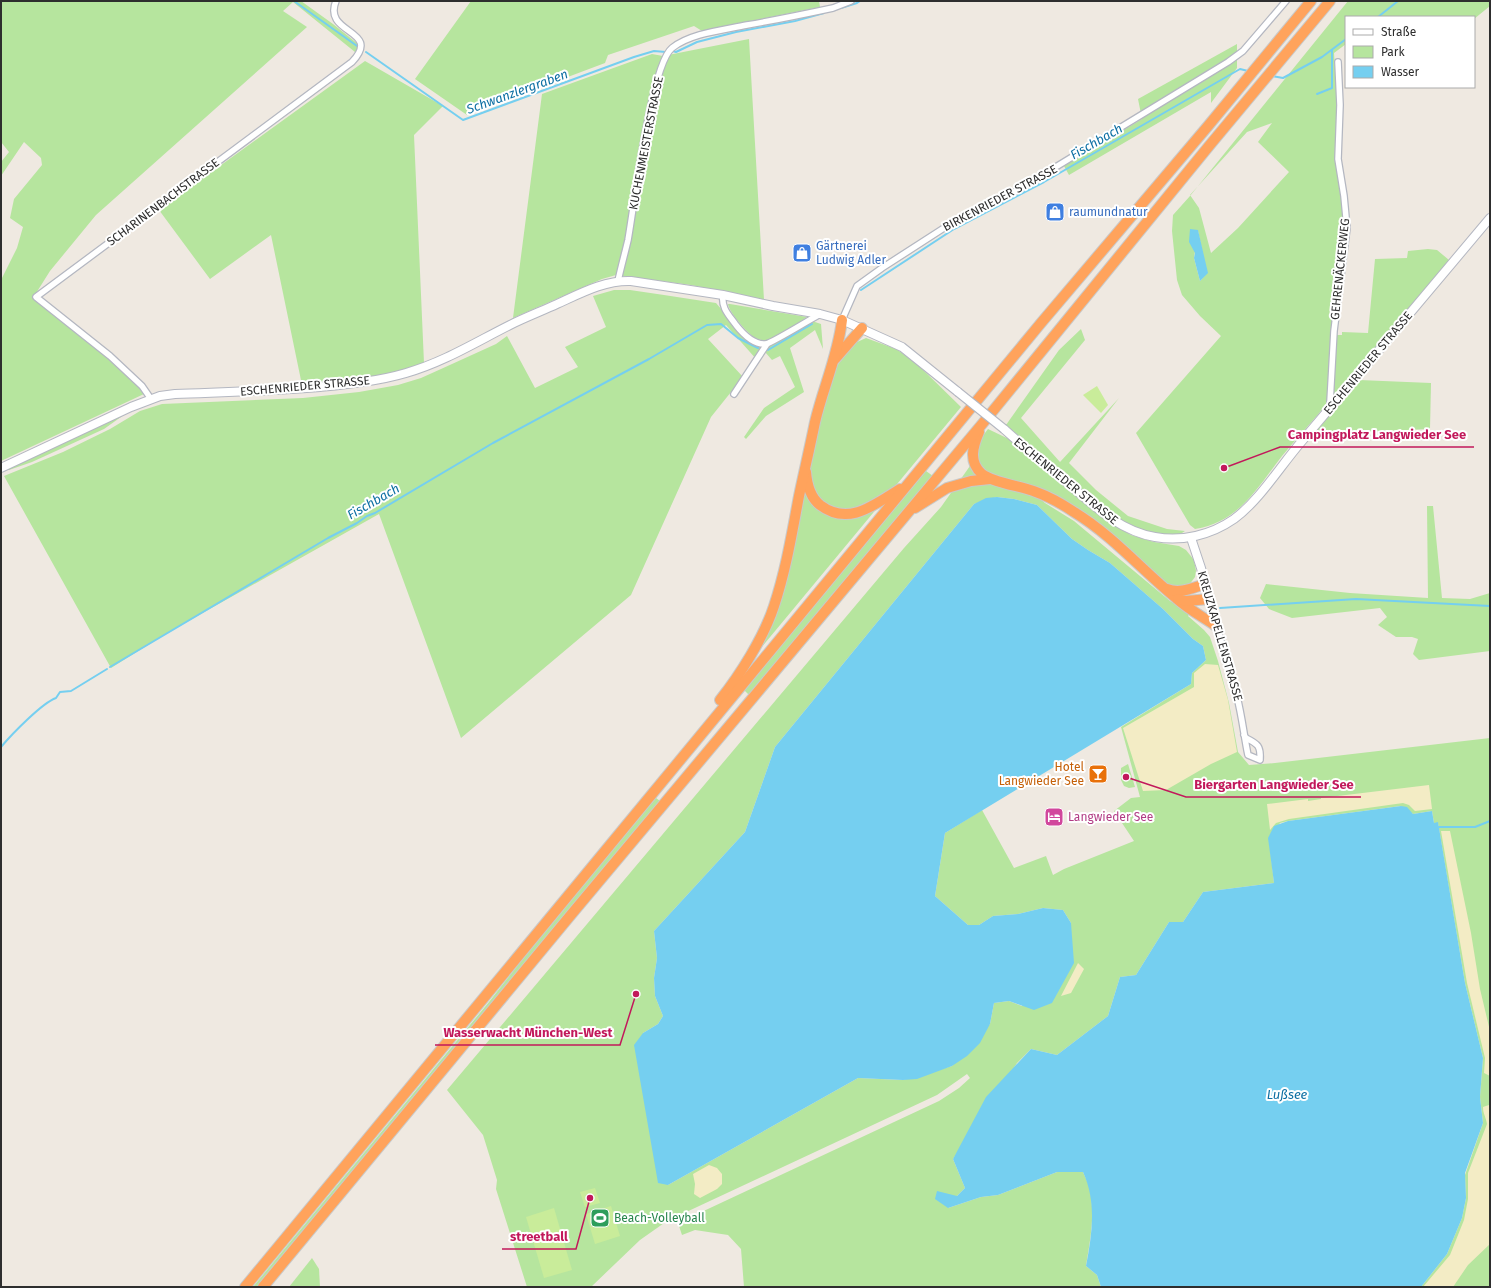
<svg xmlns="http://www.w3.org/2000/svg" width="1491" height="1288" viewBox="0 0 1491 1288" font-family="'Fira Sans',sans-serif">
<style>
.green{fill:#b6e59e;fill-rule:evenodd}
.sand{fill:#f3ecc5}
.pitch{fill:#c9ec9a}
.water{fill:#75cff0}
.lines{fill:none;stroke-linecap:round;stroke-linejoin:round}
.stream{stroke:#75cff0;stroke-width:2}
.street-casing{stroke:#b4b7c1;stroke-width:8}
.secondary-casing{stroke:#b4b7c1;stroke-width:10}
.highway-casing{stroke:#c9c9c9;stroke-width:12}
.street{stroke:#fff;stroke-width:5.5}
.secondary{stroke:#fff;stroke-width:8}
.highway{stroke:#ffa35c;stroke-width:10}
.secondary-bridge-casing{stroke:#b4b7c1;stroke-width:10;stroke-linecap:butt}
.secondary-bridge{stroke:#fff;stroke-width:8}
.labels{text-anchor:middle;stroke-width:4;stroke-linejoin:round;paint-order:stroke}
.street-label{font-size:12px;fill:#2e2e2e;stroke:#fff}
.shop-label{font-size:12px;fill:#366cbe;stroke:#fff;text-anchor:start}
.food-label{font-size:12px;fill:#c56008;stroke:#fff;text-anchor:end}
.hotel-label{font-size:12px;fill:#b23c85;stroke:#fff;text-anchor:start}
.leisure-label{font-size:12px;fill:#27864d;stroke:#fff;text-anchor:start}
.water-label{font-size:13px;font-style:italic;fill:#0d6fa3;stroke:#fff}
.leader{fill:none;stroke:#c2185b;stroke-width:1.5}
.callout-dot{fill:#c2185b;stroke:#fff;stroke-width:1.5}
.callout-label{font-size:13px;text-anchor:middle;font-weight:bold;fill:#c2185b;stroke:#fff;stroke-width:4;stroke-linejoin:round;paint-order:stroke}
</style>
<rect width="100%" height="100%" fill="#efe9e1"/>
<!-- green -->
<g class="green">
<polygon points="1,1 301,1 333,24 358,44 358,50 355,52 293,2 283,11 307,27 96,215 50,271 33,298 110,357 140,386 144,394 1,461 1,280 17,248 23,227 10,218 14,199 42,165 41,158 24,142 1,176 1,162 9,152 1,142"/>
<polygon points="471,1 819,1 820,7 702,31 694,26 608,55 605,63 467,115 415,79"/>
<path d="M1348,1H1490V6L1474,19V17H1346V44L1334,53L1345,228L1332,335L1328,401L1326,405C1312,422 1296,439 1282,456C1257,488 1239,522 1195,529L1190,525L1136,433L1221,336L1200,316L1182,295L1177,280L1172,231L1173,215L1190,196ZM1272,123L1258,142L1289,172L1238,228L1211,253L1199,208L1190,195L1247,132ZM1198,231L1207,273L1200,281L1194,258Z"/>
<polygon points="749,39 764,300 691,285 616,275 602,279 513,318 542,94 652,54 663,56"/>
<polygon points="1237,44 1237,68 1211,103 1211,92 1069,175 1064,166 1142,119 1138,99"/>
<polygon points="365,61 443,106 414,135 424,363 381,376 302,385 271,235 210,279 159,210"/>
<polygon points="1428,249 1437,250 1449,260 1334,397 1333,394 1335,335 1342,335 1342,332 1368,333 1375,259 1407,258 1408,251"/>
<polygon points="614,290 630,290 664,295 716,303 739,330 753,343 768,346 812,321 821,324 823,349 815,330 790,348 804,392 766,416 746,439 744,437 764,408 795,387 780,356 772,360 765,352 757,360 726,325 708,339 743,377 711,417 631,595 461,738 379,514 167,633 111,668 4,476 63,452 110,429 140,411 162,404 303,398 359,392 398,385 421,378 441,369 496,344 507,336 535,388 578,367 565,347 606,327 593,296"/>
<path d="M728,304H730L807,317L781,335L766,342C762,340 757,339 754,337C747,333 729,312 728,304Z"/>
<path d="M1081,329L1085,340L1021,418L1060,462L1119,398L1069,463L1096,490L1128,516L1167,529L1185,531C1168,545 1128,525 1112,516L1006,425L1059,350Z"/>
<polygon points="866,338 896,349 915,362 961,407 751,660 773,616 827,385 836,367 855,343"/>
<polygon points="1359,380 1431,383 1430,429 1313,434"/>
<polygon points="128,412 104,429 32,462 9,470 7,468"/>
<path d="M988,429L1013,441L1110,523L1131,535L1154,542L1179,546L1186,550L1194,560L1196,571L1195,577L1189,585L1185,587L1166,586L1047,492L1019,481L1045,503L1074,521L1170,601L1191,612L1188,616L1204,630L1210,637L1218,661L1229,703L1238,752L1249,765L1275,763L1490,738V1287H1421L1447,1254L1462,1218L1466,1198L1465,1175L1483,1123L1480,1097L1483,1058L1465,983L1438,823H1434L1432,811L1413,814L1401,806L1288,821L1280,823L1269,838L1274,883L1203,892L1183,922H1169L1136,975L1120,977L1108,1016L1057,1055L1031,1049L1017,1063L953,1159L965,1188L957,1196L948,1208L981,1197L998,1195L1057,1172H1083C1085,1177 1088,1182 1089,1187C1096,1212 1090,1241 1086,1266L1097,1275L1101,1287H744L741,1249L728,1235L695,1230L682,1235L678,1223L939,1101L959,1088L970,1078L967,1074L937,1095L667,1221L640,1240L591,1287H527L496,1189L497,1180L483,1135L447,1090L904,548L941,507L977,456C977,445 981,438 988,429ZM997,497L1014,499L1037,505L1072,539L1088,550L1110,563L1163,609L1193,639L1203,646L1206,660L1192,673L1191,684L1121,727L1140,797L1131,798L1114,811L1134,841L1064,869L1053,875L1046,856L1014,868L982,810L945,833L935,896L968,925H979L993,916L1018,914L1043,908L1063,910L1071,923L1022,1006L1009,1001L994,1003L990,1024L952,1066L903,1080L858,1078L668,1185L643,1033L658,1024L663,1016L655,996L654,978L657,958L654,931L745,832L775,747L974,504Z"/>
<polygon points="926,471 933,476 750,696 744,690"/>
<polygon points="1427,506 1433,506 1442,598 1470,599 1490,593 1490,651 1419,660 1413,654 1418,639 1412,637 1396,637 1378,625 1387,617 1380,608 1292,618 1269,609 1260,598 1266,584 1350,593 1428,598"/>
<polygon points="1128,764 1135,787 1129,788 1124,786 1121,780 1121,768"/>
<polygon points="656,798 660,801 257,1287 253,1287 489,1002 536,942"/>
<polygon points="312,1258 319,1269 320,1287 289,1287"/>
</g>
<!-- sand -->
<g class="sand">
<polygon points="1205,664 1218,665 1228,700 1237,752 1211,764 1166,790 1143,791 1123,728 1194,687 1194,673"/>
<polygon points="1429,785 1432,809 1415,811 1409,805 1403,803 1289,819 1276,823 1270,830 1267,804 1308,799 1308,801 1321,799 1321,798"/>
<polygon points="1441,831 1450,831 1471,933 1480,989 1490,1031 1490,1076 1484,1073 1485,1058 1467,983"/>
<polygon points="1078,963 1084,969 1071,993 1061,996"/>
<path d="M1490,1103V1244L1468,1265L1453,1287H1423L1450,1255L1464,1220L1468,1199V1173L1487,1124C1486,1117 1483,1114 1483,1107L1489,1105Z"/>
<polygon points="709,1165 717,1168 722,1174 722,1184 717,1189 700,1198 694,1194 695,1184 693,1174"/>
</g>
<!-- pitch -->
<g class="pitch">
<polygon points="1097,386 1108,405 1101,413 1083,395"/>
<polygon points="595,1188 600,1203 585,1207 580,1192"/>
<polygon points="611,1206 620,1236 595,1244 586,1214"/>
<polygon points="554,1208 572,1270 544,1278 526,1217"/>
</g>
<!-- water -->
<g class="water">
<polygon points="1190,229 1198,230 1208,273 1200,281 1194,258 1195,253 1189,242"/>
<polygon points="997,497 1014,499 1037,505 1072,539 1088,550 1110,563 1163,609 1193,639 1203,646 1206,660 1192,673 1191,684 945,833 935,896 968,925 979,925 993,916 1018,914 1043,908 1063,910 1071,923 1074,963 1052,1003 1034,1010 1009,1001 994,1003 990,1024 980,1043 967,1056 952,1066 917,1079 903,1080 858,1078 668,1185 658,1183 634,1045 643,1033 658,1024 663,1016 655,996 654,978 657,958 654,931 745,832 775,747 974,504 986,498"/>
<path d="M1401,806L1407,807L1413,814L1432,811L1434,823L1438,822L1465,983L1483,1058L1480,1097L1483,1123L1465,1173L1466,1198L1462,1218L1447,1254L1421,1287H1101L1097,1275L1086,1266C1092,1234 1097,1203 1083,1172H1057L998,1195L981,1197L948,1208L935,1199L937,1191L957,1196L965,1188L953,1159L986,1097L1031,1049L1057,1055L1108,1016L1120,977L1136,975L1169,922H1183L1203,892L1274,883L1268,838L1274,826L1288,821Z"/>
</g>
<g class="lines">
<!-- stream -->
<g class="stream">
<polyline points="294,1 357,46"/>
<polyline points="841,8 857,3 860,1"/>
<polyline points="1378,17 1398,1"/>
<polyline points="673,51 676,52 697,42 736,32 795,21 824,13"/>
<polyline points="366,52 463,120 634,57 654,51 666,52"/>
<polyline points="1272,76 1283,78 1322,57 1346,39"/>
<polyline points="1317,94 1332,88 1332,50"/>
<polyline points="861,290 954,229 1044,182 1240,69 1248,71"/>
<polyline points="768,350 812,324"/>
<polyline points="1220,608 1356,599 1490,606"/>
<polyline points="110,667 328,538 357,523 367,516 375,513 493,443 649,359 707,325 721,324 738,338 758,348"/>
<path d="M1,747C12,734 42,703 56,698L60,692L71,691L107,669"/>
<polyline points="1439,827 1475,827 1490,821"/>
</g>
<defs>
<g id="street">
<path d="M618,281C621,267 625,253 628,240C634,207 651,65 672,48C691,33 724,30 747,25C776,20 805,14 833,8L851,1"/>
<path d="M723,295C721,308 729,315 736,325C743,334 753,345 766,344C772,343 811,319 820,314"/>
<polyline points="842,320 857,286 882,268 947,226 1018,190 1228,62 1243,51 1286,1"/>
<polyline points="734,394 767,344"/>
<path d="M151,399L142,386L110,356L36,297L352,62C383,29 322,35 336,1"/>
<polyline points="1332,405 1330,402 1334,331 1347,228 1344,196 1338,159 1340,105 1338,62"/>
<path d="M1209,599C1217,632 1229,664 1237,697C1242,716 1244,736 1248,755L1260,760C1261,746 1258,744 1246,738L1244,735"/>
</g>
<g id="secondary">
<path d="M1004,429C1024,447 1044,464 1065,481C1092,504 1119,531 1155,537C1182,542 1211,535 1234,519C1260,500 1281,465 1302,441C1365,367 1427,293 1490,218"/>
<path d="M1,468L131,407L160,396L175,394C224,392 272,391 320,387C349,384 379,381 406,373C444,362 476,342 510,325C526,317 542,311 557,304C581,293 605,280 631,281L723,295L773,306L820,314L842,320L902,347L958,392"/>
<polyline points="1191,538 1201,568 1209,599"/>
</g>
<g id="highway">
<polyline points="835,359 862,328"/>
<path d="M979,432C973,446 968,462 982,474C994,483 1021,486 1036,492C1050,497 1062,504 1074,512C1112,535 1142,570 1176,598C1188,609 1203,617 1216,626"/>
<path d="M806,472C807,485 810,497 820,505C849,527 875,504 900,489"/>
<polyline points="915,508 947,488 971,481 990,479"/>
<path d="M1167,589C1180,594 1192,588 1205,584"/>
<polyline points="1178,599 1186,601 1209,599"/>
<path d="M720,700C740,675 764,637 774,606C786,570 792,533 799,496C804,472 810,447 815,422C823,388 838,355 842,320"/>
<polyline points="245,1287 1041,323 1208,126 1311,1"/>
<polyline points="263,1287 570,916 983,423 1209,146 1330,1"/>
</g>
</defs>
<!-- street casing -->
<use href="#street" class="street-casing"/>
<!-- secondary casing -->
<use href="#secondary" class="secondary-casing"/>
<!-- highway casing -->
<use href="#highway" class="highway-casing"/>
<!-- street -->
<use href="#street" class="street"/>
<!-- secondary -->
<use href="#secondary" class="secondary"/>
<!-- highway -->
<use href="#highway" class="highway"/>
<defs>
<polyline id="secondary-bridge" points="958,392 1004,429"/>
</defs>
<!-- secondary-bridge casing -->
<use href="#secondary-bridge" class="secondary-bridge-casing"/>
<!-- secondary-bridge -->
<use href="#secondary-bridge" class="secondary-bridge"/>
</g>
<!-- icons -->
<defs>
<symbol id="shop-square" viewBox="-11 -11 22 22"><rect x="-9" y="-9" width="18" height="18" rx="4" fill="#3f7fe0" stroke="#fff"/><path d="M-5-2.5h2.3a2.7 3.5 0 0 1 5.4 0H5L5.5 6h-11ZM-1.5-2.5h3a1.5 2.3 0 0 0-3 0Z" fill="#fff"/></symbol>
<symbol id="bar-square" viewBox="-11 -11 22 22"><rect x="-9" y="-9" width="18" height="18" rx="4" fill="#e8710a" stroke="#fff"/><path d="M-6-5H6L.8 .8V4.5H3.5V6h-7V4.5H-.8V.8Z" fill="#fff"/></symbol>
<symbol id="hotel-square" viewBox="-11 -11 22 22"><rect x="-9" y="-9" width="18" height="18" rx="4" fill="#d1479c" stroke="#fff"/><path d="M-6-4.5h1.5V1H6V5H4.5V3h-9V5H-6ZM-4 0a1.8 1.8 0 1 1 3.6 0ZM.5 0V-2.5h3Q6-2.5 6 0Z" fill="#fff"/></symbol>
<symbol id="stadium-square" viewBox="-11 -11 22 22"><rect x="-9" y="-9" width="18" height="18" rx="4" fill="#2e9e5b" stroke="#fff"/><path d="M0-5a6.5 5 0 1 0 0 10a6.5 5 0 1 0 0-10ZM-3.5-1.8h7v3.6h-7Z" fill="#fff"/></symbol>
</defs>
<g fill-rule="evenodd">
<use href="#shop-square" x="1044" y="201" width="22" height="22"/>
<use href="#shop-square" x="791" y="242" width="22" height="22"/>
<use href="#bar-square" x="1087" y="763" width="22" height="22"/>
<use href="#hotel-square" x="1043" y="806" width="22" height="22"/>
<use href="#stadium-square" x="589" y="1207" width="22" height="22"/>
</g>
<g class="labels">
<!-- street labels -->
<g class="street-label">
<text transform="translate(646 143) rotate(-79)" y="4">KUCHENMEISTERSTRASSE</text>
<text transform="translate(1000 198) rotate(-28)" y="4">BIRKENRIEDER STRASSE</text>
<text transform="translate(163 202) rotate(-37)" y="4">SCHARINENBACHSTRASSE</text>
<text transform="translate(1340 269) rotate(-84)" y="4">GEHRENÄCKERWEG</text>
<text transform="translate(1368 363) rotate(-50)" y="4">ESCHENRIEDER STRASSE</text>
<text transform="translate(305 386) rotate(-5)" y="4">ESCHENRIEDER STRASSE</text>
<text transform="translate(1066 481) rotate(39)" y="4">ESCHENRIEDER STRASSE</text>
<text transform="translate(1220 636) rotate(74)" y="4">KREUZKAPELLENSTRASSE</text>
</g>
<!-- shop labels -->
<g class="shop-label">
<text x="1069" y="216">raumundnatur</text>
<text x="816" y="250">Gärtnerei<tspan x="816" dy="14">Ludwig Adler</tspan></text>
</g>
<!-- food labels -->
<g class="food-label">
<text x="1084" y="771">Hotel<tspan x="1084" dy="14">Langwieder See</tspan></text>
</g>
<!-- hotel labels -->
<g class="hotel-label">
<text x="1068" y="821">Langwieder See</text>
</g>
<!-- leisure labels -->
<g class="leisure-label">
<text x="614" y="1222">Beach-Volleyball</text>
</g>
<!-- water labels -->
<g class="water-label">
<text transform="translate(517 91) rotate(-20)" y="5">Schwanzlergraben</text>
<text transform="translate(1096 141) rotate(-30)" y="5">Fischbach</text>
<text transform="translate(373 501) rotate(-30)" y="5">Fischbach</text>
<text x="1287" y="1099">Lußsee</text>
</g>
</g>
<!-- callouts -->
<path class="leader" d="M1224 468L1280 447H1474M1126 777L1186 797H1361M636 994L620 1045H435M590 1198L576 1249H502"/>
<g class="callout-dot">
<circle cx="1224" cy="468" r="4"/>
<circle cx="1126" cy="777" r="4"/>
<circle cx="636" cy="994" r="4"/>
<circle cx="590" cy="1198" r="4"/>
</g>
<g class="callout-label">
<text x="1377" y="439">Campingplatz Langwieder See</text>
<text x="1274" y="789">Biergarten Langwieder See</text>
<text x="528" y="1037">Wasserwacht München-West</text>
<text x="539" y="1241">streetball</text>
</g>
<!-- border -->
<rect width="1491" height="1288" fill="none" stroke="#2e2e2e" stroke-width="4"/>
<!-- legend -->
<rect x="1345" y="16" width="130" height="72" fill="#ffffff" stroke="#ababab"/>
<rect x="1353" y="29" width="20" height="6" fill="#ffffff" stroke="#ababab"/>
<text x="1381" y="36" font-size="12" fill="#2e2e2e">Straße</text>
<rect x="1353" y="46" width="20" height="12" fill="#b6e59e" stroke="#ababab"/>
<text x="1381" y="56" font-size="12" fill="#2e2e2e">Park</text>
<rect x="1353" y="66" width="20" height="12" fill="#75cff0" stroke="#ababab"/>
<text x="1381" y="76" font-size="12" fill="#2e2e2e">Wasser</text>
</svg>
